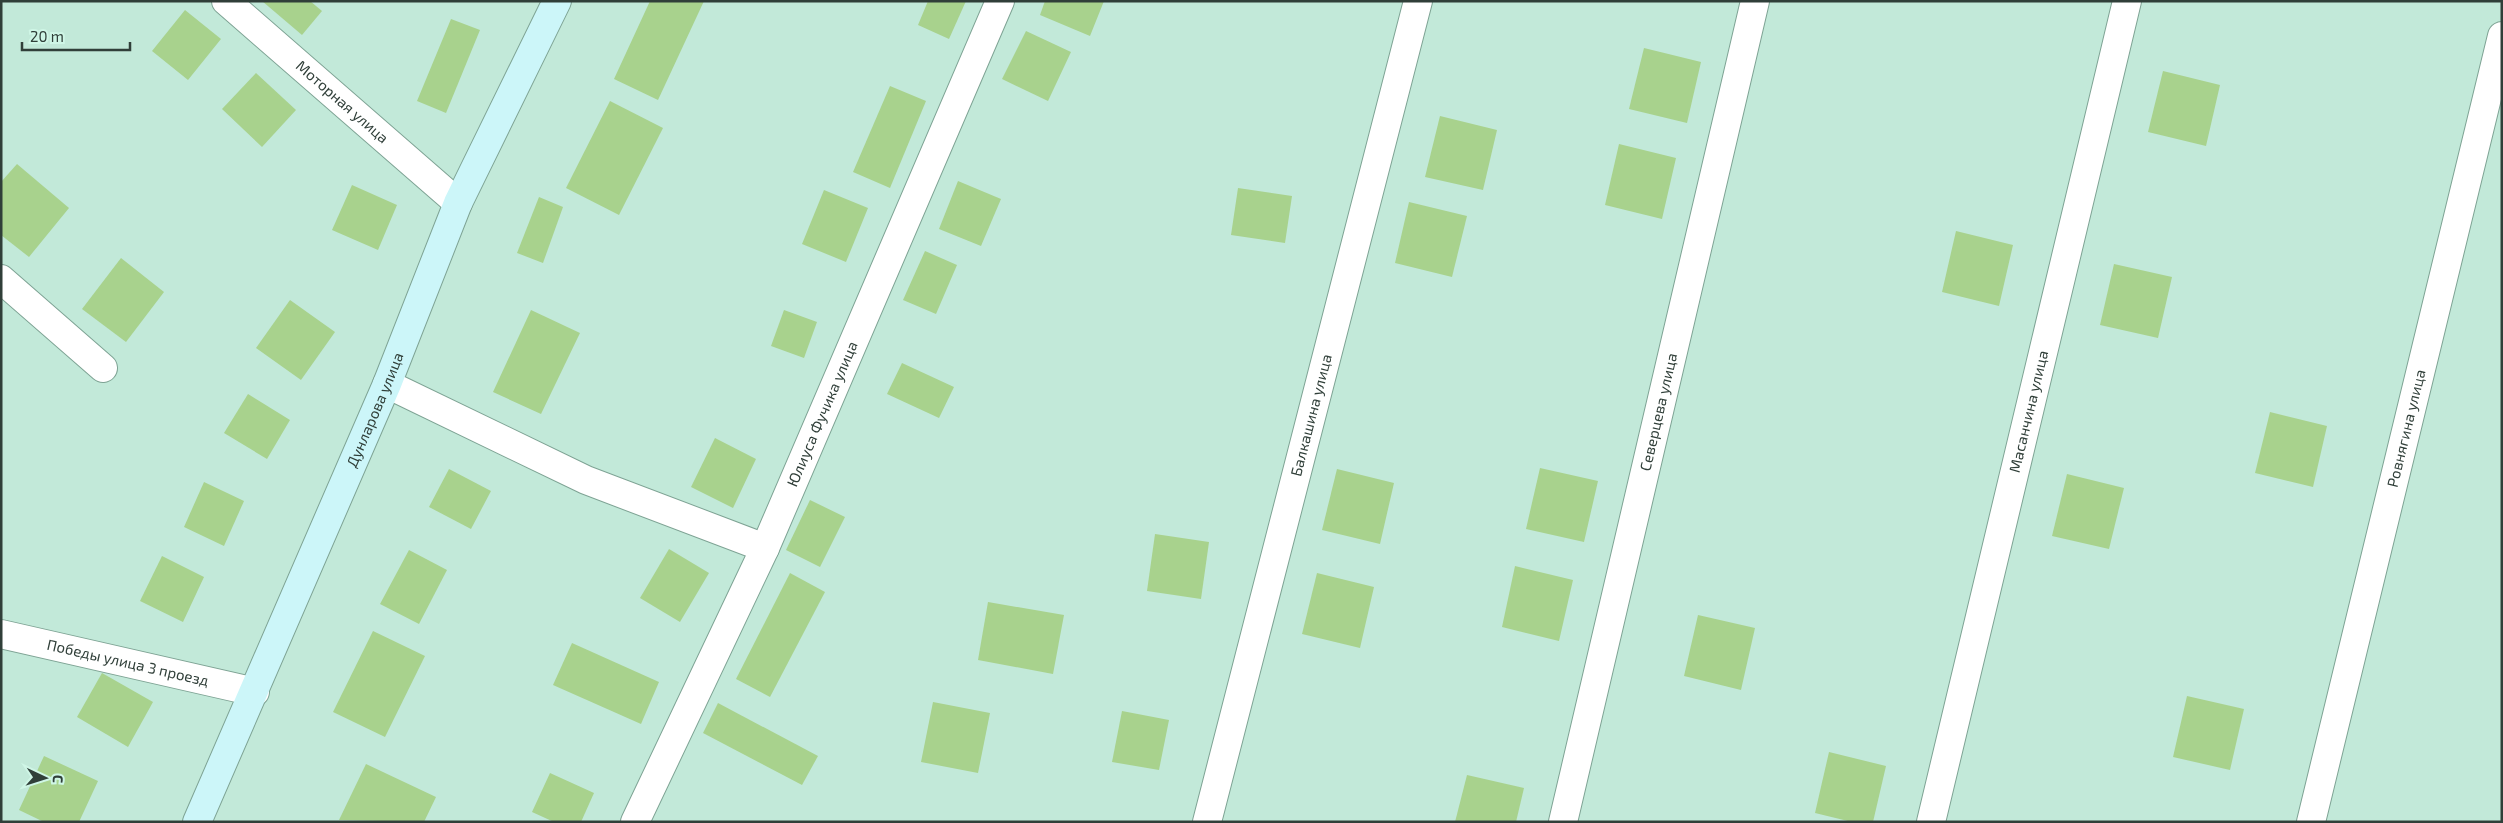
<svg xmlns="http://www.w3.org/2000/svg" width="2503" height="823" viewBox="0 0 2503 823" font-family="'Exo 2',sans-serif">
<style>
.building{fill:#a8d28d}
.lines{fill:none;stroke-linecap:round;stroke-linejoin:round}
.street-casing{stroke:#7ea394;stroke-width:30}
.secondary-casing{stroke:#7ea394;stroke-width:30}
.street{stroke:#fff;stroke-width:28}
.secondary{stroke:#ccf6f9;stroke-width:28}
.labels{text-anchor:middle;stroke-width:5;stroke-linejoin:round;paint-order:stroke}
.street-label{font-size:15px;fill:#303f39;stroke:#cff6e6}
</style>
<rect width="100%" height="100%" fill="#c2e9d9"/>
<!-- building -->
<g class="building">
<polygon points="262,1 310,1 322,11 302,35"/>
<polygon points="650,1 704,1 658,100 614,79"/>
<polygon points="928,1 966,1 949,39 918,25"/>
<polygon points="1045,1 1104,1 1090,36 1040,15"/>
<polygon points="185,10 221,39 188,80 152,51"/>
<polygon points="451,19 480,30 446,113 417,101"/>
<polygon points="1026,31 1071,52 1048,101 1002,79"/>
<polygon points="1644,48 1701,62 1687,123 1629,109"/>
<polygon points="2163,71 2220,85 2206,146 2148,132"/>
<polygon points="256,73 296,110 262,147 222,109"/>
<polygon points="890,86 926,101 890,188 853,172"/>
<polygon points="610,101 663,128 619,215 566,188"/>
<polygon points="1440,116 1497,130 1483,190 1425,177"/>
<polygon points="1619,144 1676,158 1662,219 1605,205"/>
<polygon points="17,164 69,208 29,257 1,235 1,182"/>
<polygon points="958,181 1001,199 981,246 939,229"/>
<polygon points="352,185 397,205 378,250 332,230"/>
<polygon points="1238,188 1292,196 1285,243 1231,235"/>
<polygon points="824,190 868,208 846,262 802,244"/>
<polygon points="539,197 563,207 543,263 517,253"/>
<polygon points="1409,202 1467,216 1452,277 1395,263"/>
<polygon points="1956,231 2013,245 1999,306 1942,292"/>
<polygon points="925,251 957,265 936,314 903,300"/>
<polygon points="121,258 164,292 126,342 82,309"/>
<polygon points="2114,264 2172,277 2158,338 2100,325"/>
<polygon points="290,300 335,332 301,380 256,348"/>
<polygon points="531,310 580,333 541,414 493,392"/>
<polygon points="784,310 817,322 804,358 771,346"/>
<polygon points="902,363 954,387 939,418 887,394"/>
<polygon points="248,394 290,420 267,459 224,433"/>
<polygon points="2270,412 2327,426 2313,487 2255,473"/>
<polygon points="715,438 756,459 733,508 691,487"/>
<polygon points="1540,468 1598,481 1584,542 1526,529"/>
<polygon points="449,469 491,491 471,529 429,507"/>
<polygon points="1337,469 1394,483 1380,544 1322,530"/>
<polygon points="2067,474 2124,488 2109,549 2052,536"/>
<polygon points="204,482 244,501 224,546 184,527"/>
<polygon points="810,500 845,517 820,567 786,550"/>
<polygon points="1155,534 1209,542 1201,599 1147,591"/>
<polygon points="669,549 709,573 680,622 640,598"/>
<polygon points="409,550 447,570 419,624 380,604"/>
<polygon points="162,556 204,577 183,622 140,601"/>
<polygon points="1515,566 1573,580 1559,641 1502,627"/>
<polygon points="790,573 825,592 770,697 736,679"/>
<polygon points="1317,573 1374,587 1360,648 1302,634"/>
<polygon points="988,602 1064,615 1053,674 978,660"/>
<polygon points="1698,615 1755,628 1741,690 1684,676"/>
<polygon points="373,631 425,656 385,737 333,712"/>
<polygon points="572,643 659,682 641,724 553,685"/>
<polygon points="102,673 153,702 128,747 77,717"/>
<polygon points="2187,696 2244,709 2230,770 2173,757"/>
<polygon points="933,702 990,713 978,773 921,762"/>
<polygon points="718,703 818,756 802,785 703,733"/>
<polygon points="1122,711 1169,720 1159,770 1112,762"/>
<polygon points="1829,752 1886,766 1873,822 1852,822 1815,813"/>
<polygon points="44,756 98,781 79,822 44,822 19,810"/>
<polygon points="366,764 436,797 424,822 339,820"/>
<polygon points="550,773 594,793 581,822 554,822 532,812"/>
<polygon points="1467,775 1524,788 1516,822 1455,822"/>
</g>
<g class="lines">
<defs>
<g id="street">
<path id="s1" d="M226,1L458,203"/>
<polyline points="1,279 103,368"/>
<polyline points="387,384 586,480 765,548"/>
<path id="s2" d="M1,634L255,692"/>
<path id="s3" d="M635,822L765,548L1000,1"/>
<path id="s4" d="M1207,822L1418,1"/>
<path id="s5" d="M1563,822L1755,1"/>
<path id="s6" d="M1931,822L2127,1"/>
<path id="s7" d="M2311,822L2502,36"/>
</g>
<g id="secondary">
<path id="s8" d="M197,822L387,384L458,203L557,1"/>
</g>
</defs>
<!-- street casing -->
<use href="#street" class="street-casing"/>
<!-- secondary casing -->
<use href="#secondary" class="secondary-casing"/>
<!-- street -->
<use href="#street" class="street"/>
<!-- secondary -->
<use href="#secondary" class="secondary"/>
</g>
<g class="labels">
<!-- street labels -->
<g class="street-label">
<text dy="5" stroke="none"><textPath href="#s1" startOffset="154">Моторная улица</textPath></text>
<text dy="5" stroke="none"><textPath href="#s8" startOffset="449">Дунларова улица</textPath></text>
<text dy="5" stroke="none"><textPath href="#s5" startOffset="421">Северцева улица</textPath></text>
<text dy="5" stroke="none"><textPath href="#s6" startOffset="422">Масанчина улица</textPath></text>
<text dy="5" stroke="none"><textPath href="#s3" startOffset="449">Юлиуса Фучика улица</textPath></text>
<text dy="5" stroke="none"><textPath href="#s4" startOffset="420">Балкашина улица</textPath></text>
<text dy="5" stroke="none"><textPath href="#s7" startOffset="405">Ровнягина улица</textPath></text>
<text dy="5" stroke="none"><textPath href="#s2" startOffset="130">Победы улица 3 проезд</textPath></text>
</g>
</g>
<!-- border -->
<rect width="2503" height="823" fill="none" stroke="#303f39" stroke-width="5"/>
<!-- north arrow -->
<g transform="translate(45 778) rotate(94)" stroke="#cff6e6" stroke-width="4" paint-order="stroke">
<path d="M0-4L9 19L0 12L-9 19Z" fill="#303f39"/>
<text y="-8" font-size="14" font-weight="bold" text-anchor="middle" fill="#303f39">С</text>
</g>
<!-- scale -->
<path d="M22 42v8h108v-8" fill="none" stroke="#303f39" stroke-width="2.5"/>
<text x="30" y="42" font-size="15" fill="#303f39" stroke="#cff6e6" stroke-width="4" paint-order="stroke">20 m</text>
</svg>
